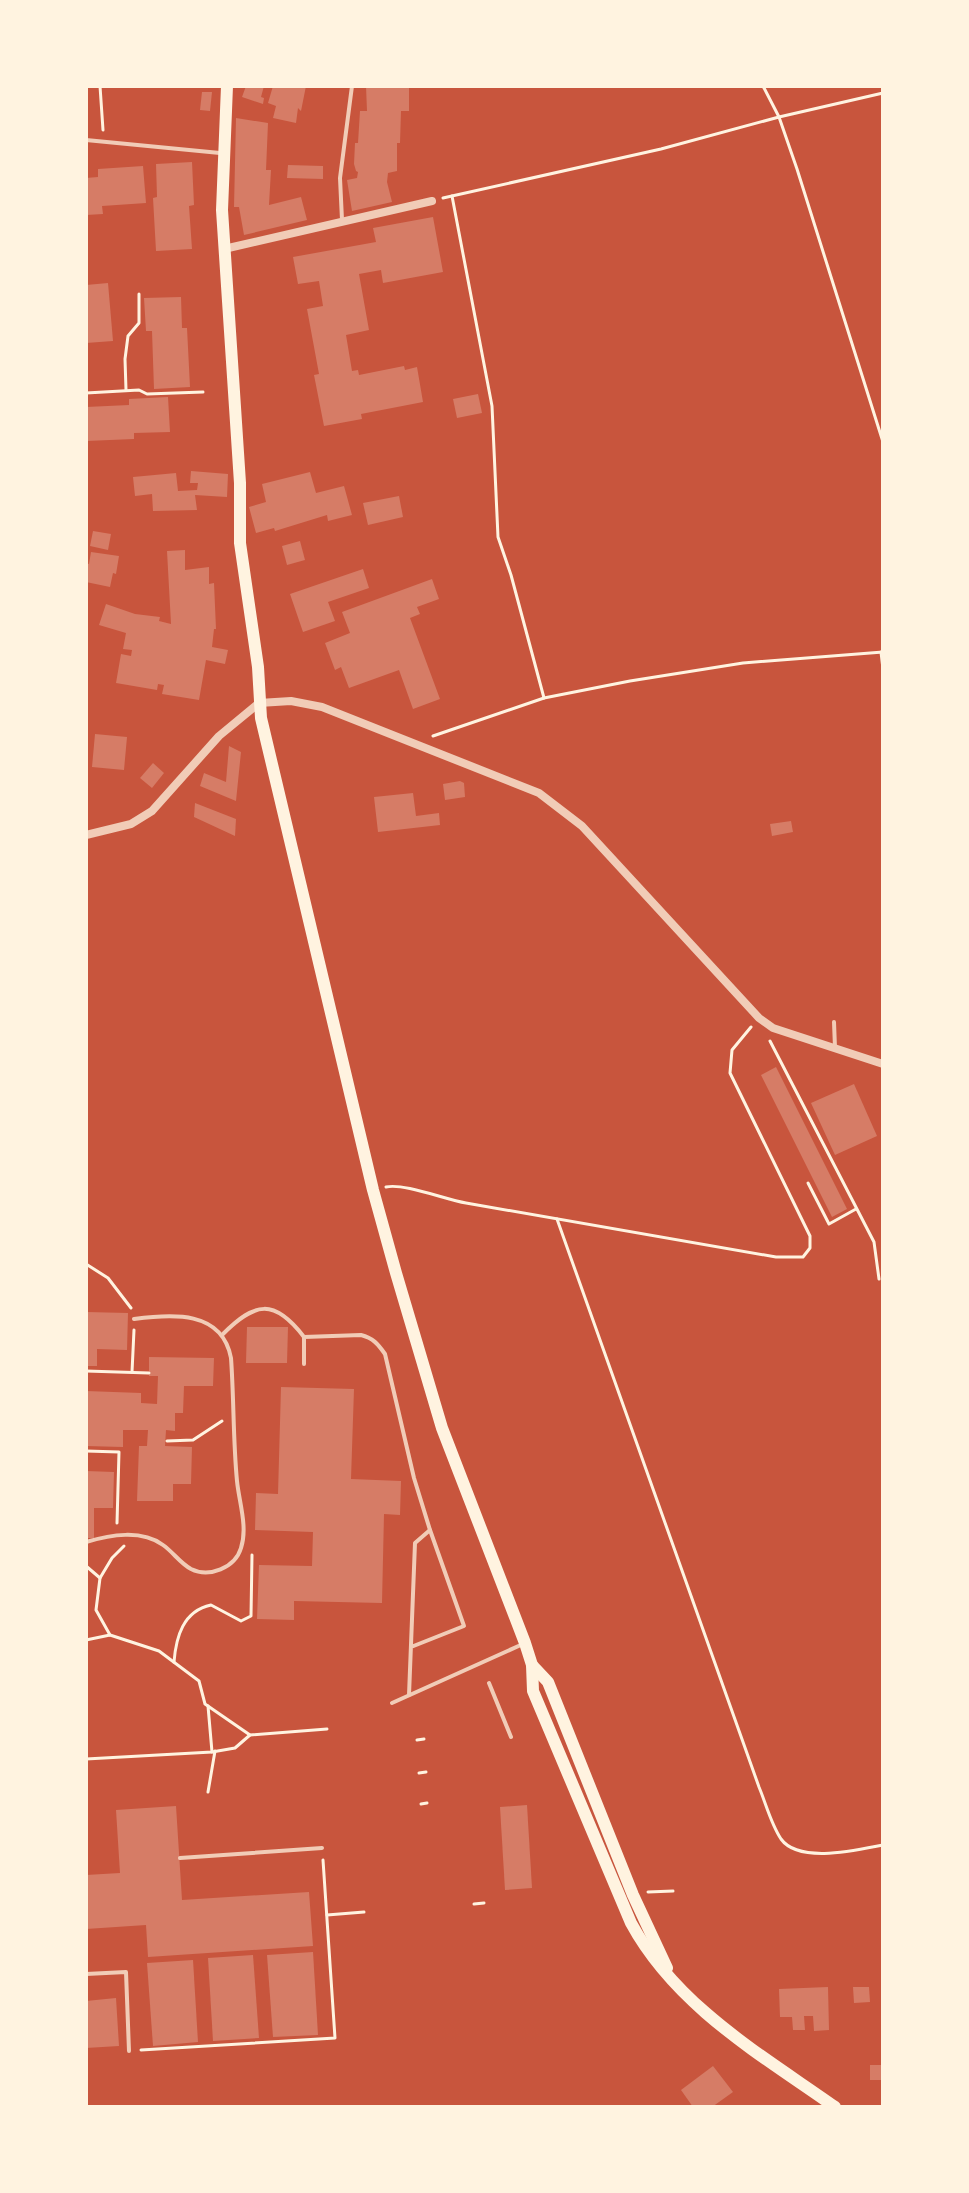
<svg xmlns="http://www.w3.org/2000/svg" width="969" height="2193" viewBox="0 0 969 2193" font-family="Signika,sans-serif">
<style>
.building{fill:#d67c66}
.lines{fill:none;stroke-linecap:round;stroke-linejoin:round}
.path{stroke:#fff3e0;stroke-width:3}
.service{stroke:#f1ccb7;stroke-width:4}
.minor{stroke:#f1ccb7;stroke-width:8}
.secondary{stroke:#fff3e0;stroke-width:12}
</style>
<rect width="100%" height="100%" fill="#c8553d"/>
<!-- building -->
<g class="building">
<polygon points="246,86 264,86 261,97 264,98 263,104 242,97"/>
<polygon points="273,86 306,86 301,111 298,108 296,123 273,118 276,106 268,103"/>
<polygon points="366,86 409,86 409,111 401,111 400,143 397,143 397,171 388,173 387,182 392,202 352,211 347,180 357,178 358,172 356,171 354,164 355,143 358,143 360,111 367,111"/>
<polygon points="202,92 212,92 210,111 200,110"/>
<polygon points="236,118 268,123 266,170 271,170 269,205 301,197 307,220 244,235 239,207 234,207"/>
<polygon points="192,162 194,205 189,206 192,249 156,251 153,198 157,197 156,164"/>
<polygon points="288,165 323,166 323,179 287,178"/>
<polygon points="143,166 146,203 102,206 103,214 86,215 86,178 98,177 98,169"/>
<polygon points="433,217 443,272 383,283 381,270 359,274 369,330 346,335 352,371 358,370 359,375 404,366 405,370 417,367 423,402 361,414 362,419 324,426 314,375 319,374 307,309 323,306 319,281 298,284 293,257 376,242 373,228"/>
<polygon points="108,283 113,341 86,343 86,285"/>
<polygon points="181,297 182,328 187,328 190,387 154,389 152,331 146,331 144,298"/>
<polygon points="478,394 482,413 457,418 453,399"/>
<polygon points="168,397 170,432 134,433 134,439 86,441 86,407 129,405 129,399"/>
<polygon points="191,471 228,474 227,497 195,495 197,510 153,511 152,494 135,496 133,477 176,473 178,491 197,490 198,483 190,483"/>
<polygon points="310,472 316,493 344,486 352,515 328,521 327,515 275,531 274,528 256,533 249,507 266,502 262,484"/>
<polygon points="399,496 403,517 368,525 363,503"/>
<polygon points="93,531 111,534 108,550 90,546"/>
<polygon points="300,541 305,560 287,565 282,546"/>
<polygon points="185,550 185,570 209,567 209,584 214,583 216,629 214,629 212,647 228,650 225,664 206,660 199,700 162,694 164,685 158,684 157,690 116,683 121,654 131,656 132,650 123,649 126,633 99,625 106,604 135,614 160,617 159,621 171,624 167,551"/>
<polygon points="91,552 119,556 116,574 113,573 110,587 86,582 86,563 89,564"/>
<polygon points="363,569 369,588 328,602 335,621 303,632 290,594"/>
<polygon points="432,579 439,599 417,607 420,614 410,618 440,699 413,709 399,670 349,688 341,667 335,670 325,643 350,633 342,612"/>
<polygon points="95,734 127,737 124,770 92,767"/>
<polygon points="229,746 241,752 236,801 200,786 204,773 226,782"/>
<polygon points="153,763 164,773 152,788 140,778"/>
<polygon points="460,781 464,783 465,797 445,800 443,784"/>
<polygon points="413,793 416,816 439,813 440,825 378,832 374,797"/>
<polygon points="195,803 236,819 235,836 194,817"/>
<polygon points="791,821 793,832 772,836 770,824"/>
<polygon points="776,1067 847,1209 832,1217 761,1075"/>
<polygon points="854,1084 877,1136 835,1155 811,1103"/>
<polygon points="86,1312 128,1313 127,1350 97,1349 97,1366 86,1366"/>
<polygon points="247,1327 288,1327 287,1363 246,1363"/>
<polygon points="149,1357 214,1358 213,1386 184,1386 183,1413 175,1413 175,1431 166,1430 165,1446 192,1447 191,1484 173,1484 173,1501 137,1501 139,1446 147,1446 148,1430 123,1430 123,1447 86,1446 86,1391 141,1393 141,1403 157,1404 158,1376 149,1376"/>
<polygon points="281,1387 354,1389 351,1479 401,1481 400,1515 384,1514 382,1603 294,1601 294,1620 257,1619 259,1565 312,1566 313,1532 255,1530 256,1493 278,1494"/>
<polygon points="86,1471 114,1472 113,1508 94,1508 94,1538 86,1538"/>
<polygon points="527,1805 532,1888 505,1890 500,1807"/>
<polygon points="176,1806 182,1900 309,1892 313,1946 148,1957 146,1925 86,1929 86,1875 120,1873 116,1810"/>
<polygon points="313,1952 318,2035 273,2037 267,1955"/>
<polygon points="253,1955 259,2038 213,2041 208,1958"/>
<polygon points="193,1960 198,2042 153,2046 147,1963"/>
<polygon points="828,1987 829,2030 814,2031 813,2016 804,2016 805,2030 793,2030 792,2017 780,2017 779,1989"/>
<polygon points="853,1987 869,1987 870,2002 854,2003"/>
<polygon points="116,1998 119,2046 86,2048 86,2001"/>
<rect x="870" y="2065" width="13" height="15"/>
<polygon points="713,2066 733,2092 712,2107 693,2107 681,2090"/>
</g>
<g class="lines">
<!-- path -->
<g class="path">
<polyline points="100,86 103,130"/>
<polyline points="763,86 779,117 797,169 883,442"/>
<polyline points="452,196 492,406 498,537 511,575 544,698"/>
<polyline points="443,198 661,149 779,117 883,93"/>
<polyline points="126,390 125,359 128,336 139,323 139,294"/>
<polyline points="86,393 139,390 147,394 203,392"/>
<polyline points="881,652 883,669"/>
<polyline points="433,736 544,698 630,681 743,663 883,652"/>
<polyline points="770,1041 874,1242 879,1279"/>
<polyline points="808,1183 829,1224 856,1209"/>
<path d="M386,1187C404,1183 444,1199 466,1203L776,1257H803L810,1248V1236L730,1073L732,1050L751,1027"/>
<path d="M557,1219L759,1787C766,1804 771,1824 781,1839C799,1864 857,1850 883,1845"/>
<polyline points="86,1264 108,1278 131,1308"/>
<polyline points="86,1371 149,1373"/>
<polyline points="132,1372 134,1330"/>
<polyline points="167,1441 193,1440 222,1421"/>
<polyline points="86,1451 119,1452 117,1523"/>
<polyline points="86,1566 100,1578 96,1610 110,1635"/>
<polyline points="100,1578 112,1558 124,1546"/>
<polyline points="86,1640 110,1635 159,1651 199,1681 205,1704 250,1735 327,1729"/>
<path d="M174,1662C176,1637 183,1611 211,1605L241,1621L251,1616L252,1555"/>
<polyline points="208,1706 212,1752"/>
<polyline points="417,1740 424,1739"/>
<polyline points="86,1759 212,1752 235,1748 250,1735"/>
<polyline points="419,1773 426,1772"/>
<polyline points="208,1792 215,1751"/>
<polyline points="421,1804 427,1803"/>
<polyline points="648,1892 673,1891"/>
<polyline points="474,1904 484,1903"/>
<polyline points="327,1915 364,1912"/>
<polyline points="141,2050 335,2038 323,1860"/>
</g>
<!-- service -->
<g class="service">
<polyline points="86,140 220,153"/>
<polyline points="342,220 340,178 352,86"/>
<polyline points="834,1022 835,1048"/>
<path d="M223,1334C255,1302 274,1298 304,1337"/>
<path d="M304,1364V1337L361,1335C373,1338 378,1344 385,1354L414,1478L430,1530"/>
<path d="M86,1542C110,1535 141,1529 163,1545C173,1552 180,1563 191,1569C209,1578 235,1568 241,1548C248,1527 239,1502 237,1481C233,1440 234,1399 231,1358C222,1310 172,1314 134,1319"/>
<polyline points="489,1683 511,1737"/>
<polyline points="409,1695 415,1543 430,1530 464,1626 411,1647"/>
<polyline points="392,1703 523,1644"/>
<polyline points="180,1858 322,1848"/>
<polyline points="86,1974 126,1972 129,2051"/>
</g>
<!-- minor -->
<g class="minor">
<polyline points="224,249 432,201"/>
<polyline points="86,835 131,824 152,811 219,736 259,703 291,701 322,707 539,793 582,826 759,1018 773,1028 883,1064"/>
</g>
<!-- secondary -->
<g class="secondary">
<path d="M227,86L222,210L240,483V543L258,667L261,718L373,1190L396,1273L442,1428L525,1643L532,1665L533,1691L631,1923C676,2006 760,2054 835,2107"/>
<polyline points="532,1665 548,1682 633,1895 667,1968"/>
</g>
</g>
<!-- border -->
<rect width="969" height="2193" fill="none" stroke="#fff3e0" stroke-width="176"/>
</svg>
